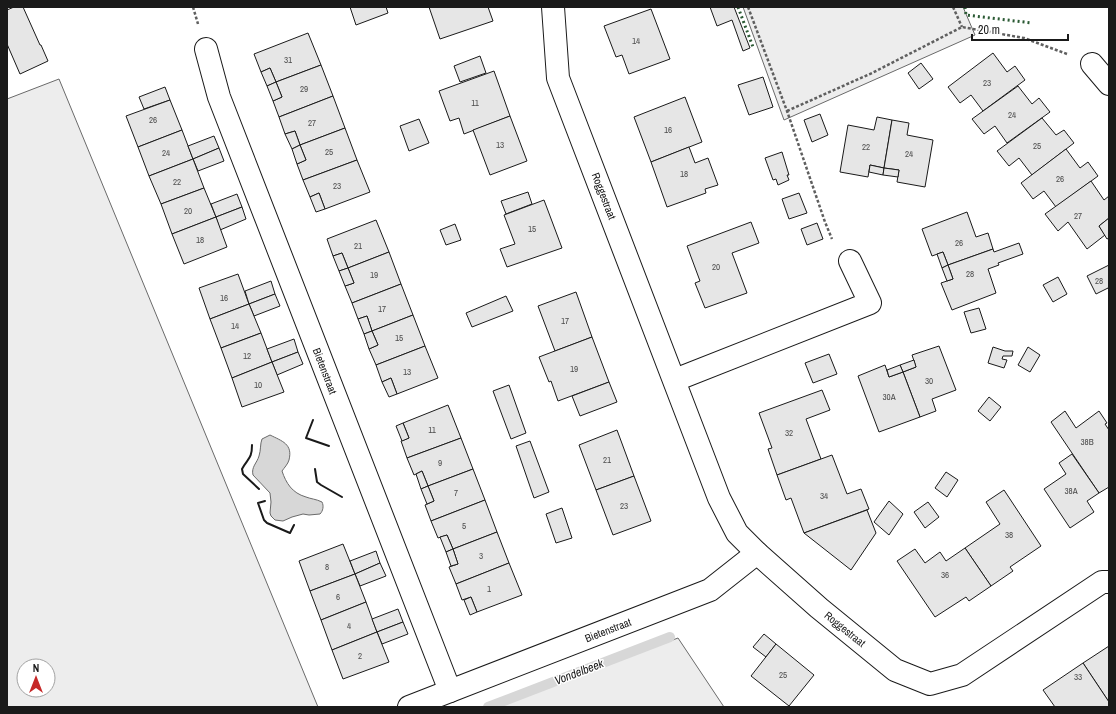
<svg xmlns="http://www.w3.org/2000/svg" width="1116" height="714" viewBox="0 0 1116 714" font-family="'Archivo Narrow',sans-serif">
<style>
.built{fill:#ededed;stroke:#6a6a6a;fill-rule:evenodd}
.water{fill:#d7d7d7;stroke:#6a6a6a}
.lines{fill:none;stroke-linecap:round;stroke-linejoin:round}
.stream{stroke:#d7d7d7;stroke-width:10}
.building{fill:#e6e6e6;stroke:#1a1a1a}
.minor-casing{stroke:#1a1a1a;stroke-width:24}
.path{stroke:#5f5f5f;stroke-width:2.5;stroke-dasharray:3 2;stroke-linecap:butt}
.minor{stroke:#fff;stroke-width:22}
.hedge{stroke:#2b5a34;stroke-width:3;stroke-dasharray:2 3;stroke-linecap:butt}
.wall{stroke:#1a1a1a;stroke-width:2}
.labels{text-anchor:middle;stroke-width:3;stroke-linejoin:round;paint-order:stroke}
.number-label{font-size:9px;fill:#4d4d4d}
.street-label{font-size:11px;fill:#1a1a1a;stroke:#fff}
.water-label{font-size:12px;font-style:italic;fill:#1a1a1a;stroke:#fff}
</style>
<rect width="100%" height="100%" fill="#fff"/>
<!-- built -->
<g class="built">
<polygon points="743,7 963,7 975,35 784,120"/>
<path d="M59,79L313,695L318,707H7V99ZM24,666H48V690H24Z"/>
<polygon points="678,638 724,707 492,707 601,667"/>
</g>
<!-- water -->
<path class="water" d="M270,435C282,441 293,444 289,460C288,464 284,468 282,471C286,483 292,493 306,497C311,499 316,499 322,502C324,506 323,511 320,514L309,515L303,514L292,517L283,521L275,520L271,516L270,513L271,502L270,493L253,475C251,467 257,463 259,456C261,450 260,444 262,439Z"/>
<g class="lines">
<!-- stream -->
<polyline class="stream" points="488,707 670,637"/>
</g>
<!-- building -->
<g class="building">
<polygon points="14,7 23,7 40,45 41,45 48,61 20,74 7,44 7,10"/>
<polygon points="350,7 386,7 388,13 356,25"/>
<polygon points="429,7 488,7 493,21 440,39"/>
<polygon points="710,7 734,7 750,48 743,51 732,20 717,26"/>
<polygon points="651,9 670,59 629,74 622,55 616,57 604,26"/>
<polygon points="308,33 321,65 276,82 270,68 261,72 254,54"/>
<polygon points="993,53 1007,72 1015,66 1025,80 983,111 971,95 960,103 948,87"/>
<polygon points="480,56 486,73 460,82 454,66"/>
<polygon points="921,63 933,79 919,89 908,73"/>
<polygon points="321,65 333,96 279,117 273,101 282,97 276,82"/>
<polygon points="270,68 276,82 267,86 261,72"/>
<polygon points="494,71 510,116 464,134 459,118 450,121 439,91"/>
<polygon points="763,77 773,107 749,115 738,85"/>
<polygon points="276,82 282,97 273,101 267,86"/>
<polygon points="1018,86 1032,104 1039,98 1050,112 1007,143 995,126 984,134 972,119"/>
<polygon points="165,87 170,100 144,109 139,97"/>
<polygon points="333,96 345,128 300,145 295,131 285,134 279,117"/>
<polygon points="685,97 702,142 651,162 634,117"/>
<polygon points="170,100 182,130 138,147 126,116"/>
<polygon points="820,114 828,135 812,142 804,120"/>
<polygon points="510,116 527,161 490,175 473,130"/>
<polygon points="877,117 892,120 884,168 870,165 868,177 840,172 848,125 874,130"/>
<polygon points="1042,118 1056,135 1064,130 1074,143 1032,175 1019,158 1009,166 997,151"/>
<polygon points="419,119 429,143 409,151 400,126"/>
<polygon points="892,120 909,123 907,135 933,140 925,187 897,182 899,170 884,168"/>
<polygon points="345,128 357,160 303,180 297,164 306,160 300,145"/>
<polygon points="182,130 193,159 149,176 138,147"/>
<polygon points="295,131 300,145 292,149 285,134"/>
<polygon points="214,136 219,148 193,159 188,146"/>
<polygon points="300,145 306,160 297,164 292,149"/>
<polygon points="689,147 695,163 708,158 718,185 705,189 706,193 667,207 651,162"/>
<polygon points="219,148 224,161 198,171 193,159"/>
<polygon points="1066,149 1080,168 1088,162 1098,176 1056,207 1044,191 1033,199 1021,183"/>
<polygon points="782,152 789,175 787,175 789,180 778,185 776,179 773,180 765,158"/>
<polygon points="193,159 204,188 161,204 149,176"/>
<polygon points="357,160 370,192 325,209 319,193 310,197 303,180"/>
<polygon points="870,165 884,168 883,175 869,172"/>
<polygon points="884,168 899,170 898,177 883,175"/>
<polygon points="1091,181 1104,200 1109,196 1109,218 1099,226 1105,235 1087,249 1068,222 1058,231 1045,214"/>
<polygon points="204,188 216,217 172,234 161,204"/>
<polygon points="528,192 532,204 506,214 501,201"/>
<polygon points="319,193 325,209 316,212 310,197"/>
<polygon points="799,193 807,213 789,219 782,199"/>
<polygon points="237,194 242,207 216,217 211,204"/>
<polygon points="544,200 562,248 507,267 500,249 515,244 504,215"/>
<polygon points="242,207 246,219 220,230 216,217"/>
<polygon points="967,212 976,237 988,233 993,249 948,265 943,252 932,256 922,229"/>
<polygon points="216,217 227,247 184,264 172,234"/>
<polygon points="1109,218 1109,238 1107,239 1099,226"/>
<polygon points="376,220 389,252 348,268 342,253 333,256 327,239"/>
<polygon points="751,222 759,243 732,253 747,293 705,308 695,283 700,281 687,246"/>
<polygon points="817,223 823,239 807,245 801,229"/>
<polygon points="455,224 461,240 446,245 440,230"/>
<polygon points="1019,243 1023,254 998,263 999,265 988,269 996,293 952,310 941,283 953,279 948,265 993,249 994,252"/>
<polygon points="389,252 401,284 352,303 345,286 354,283 348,268"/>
<polygon points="943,252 948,265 942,268 937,254"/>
<polygon points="342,253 348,268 339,271 333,256"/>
<polygon points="948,265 953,279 947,281 942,268"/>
<polygon points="1109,265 1109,291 1108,288 1096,294 1087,276"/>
<polygon points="348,268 354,283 345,286 339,271"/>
<polygon points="238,274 249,304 210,319 199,288"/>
<polygon points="1058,277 1067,294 1053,302 1043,285"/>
<polygon points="271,281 275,294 249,304 245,291"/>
<polygon points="401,284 413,315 372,331 367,316 358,319 352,303"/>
<polygon points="576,292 592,337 555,351 538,306"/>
<polygon points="275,294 280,306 254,316 249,304"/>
<polygon points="506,296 513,311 472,327 466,313"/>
<polygon points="249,304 261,333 221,348 210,319"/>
<polygon points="979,308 986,329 971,333 964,312"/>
<polygon points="413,315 425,346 376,365 369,349 378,345 372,331"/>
<polygon points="367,316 372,331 364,334 358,319"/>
<polygon points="372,331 378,345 369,349 364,334"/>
<polygon points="261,333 272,362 232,378 221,348"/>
<polygon points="592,337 609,382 558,401 551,381 549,382 539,357"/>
<polygon points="294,339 298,352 272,362 267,349"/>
<polygon points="425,346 438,378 397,394 391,378 382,382 376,365"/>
<polygon points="939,346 956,390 932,399 936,411 920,417 903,372 916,367 912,355"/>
<polygon points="993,347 1005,351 1013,351 1012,356 1003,356 1002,359 1007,360 1004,368 988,363"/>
<polygon points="1028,347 1040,355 1030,372 1018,365"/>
<polygon points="298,352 303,364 277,375 272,362"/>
<polygon points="829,354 837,374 813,383 805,363"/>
<polygon points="914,360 916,367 903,372 900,365"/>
<polygon points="272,362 284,392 242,407 232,378"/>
<polygon points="885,365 889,377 903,372 920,417 879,432 858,376"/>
<polygon points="900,365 903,372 889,377 887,370"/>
<polygon points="391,378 397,394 389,397 382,382"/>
<polygon points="609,382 617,402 580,416 572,396"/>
<polygon points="509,385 526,433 511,439 493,391"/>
<polygon points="822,390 830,410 806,419 821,459 777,475 768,449 772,448 759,413"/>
<polygon points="989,397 1001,407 990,421 978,411"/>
<polygon points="448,405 461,438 407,458 401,441 409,438 403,423"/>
<polygon points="1065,411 1076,428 1099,411 1107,423 1105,424 1109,430 1109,487 1099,493 1051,422"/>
<polygon points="403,423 409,438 402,441 396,426"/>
<polygon points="617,430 634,476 596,490 579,445"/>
<polygon points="461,438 473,469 428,486 422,471 414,475 407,458"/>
<polygon points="530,441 549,492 534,498 516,446"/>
<polygon points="1072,454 1099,493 1087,501 1094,512 1070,528 1044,489 1066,474 1059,463"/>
<polygon points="832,455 847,494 861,489 869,509 804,533 791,498 786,500 777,475"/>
<polygon points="473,469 485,500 431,521 425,505 434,501 428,486"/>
<polygon points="422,471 428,486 421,489 416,474"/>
<polygon points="946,472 958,480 947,497 935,488"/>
<polygon points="634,476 651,521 613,535 596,490"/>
<polygon points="428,486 434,501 427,504 421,489"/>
<polygon points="1004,490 1041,546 1010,567 1013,571 991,586 965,548 1000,524 986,502"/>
<polygon points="485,500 497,532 453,549 447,535 438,538 431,521"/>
<polygon points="889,501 903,514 889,535 874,522"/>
<polygon points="928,502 939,517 925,528 914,512"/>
<polygon points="562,508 572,538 556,543 546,514"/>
<polygon points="867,510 876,533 851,570 804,533"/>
<polygon points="497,532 509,563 456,584 449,567 458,564 453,549"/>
<polygon points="447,535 453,549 446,552 440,537"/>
<polygon points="343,544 355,574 310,591 299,561"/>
<polygon points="965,548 991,586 969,601 966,597 935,617 897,561 915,549 925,563 940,552 946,561"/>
<polygon points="453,549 458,564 451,566 446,552"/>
<polygon points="376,551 380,563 355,574 350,561"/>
<polygon points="380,563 386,576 360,586 355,574"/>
<polygon points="509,563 522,595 477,612 471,597 462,600 456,584"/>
<polygon points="355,574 366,602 321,620 310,591"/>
<polygon points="471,597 477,612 470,615 464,600"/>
<polygon points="366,602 377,632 332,650 321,620"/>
<polygon points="398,609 403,622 377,632 372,619"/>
<polygon points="403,622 408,634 382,644 377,632"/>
<polygon points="377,632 389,662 343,679 332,650"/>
<polygon points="764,634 776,644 766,657 753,647"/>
<polygon points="776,644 814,675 789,706 751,676"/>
<polygon points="1109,646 1109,702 1083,663"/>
<polygon points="1083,663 1109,702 1109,707 1055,707 1043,690"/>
</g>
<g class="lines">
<defs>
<g id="minor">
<polyline points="553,7 558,78 719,498 737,533 757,553 819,608 895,670 930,684 962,675 1102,582 1109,582"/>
<polyline points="206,49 219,97 450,691 710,590 757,553"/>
<polyline points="1092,64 1109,84"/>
<polyline points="675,380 870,303 850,261"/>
<polyline points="409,707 450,691"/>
</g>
</defs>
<!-- minor casing -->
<use href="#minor" class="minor-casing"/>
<!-- path -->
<g class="path">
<polyline points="193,7 198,24"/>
<polyline points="748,7 787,111 825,222 832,239"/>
<polyline points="953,7 962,27"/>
<polyline points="787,111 872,73 962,27 1024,38 1067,54"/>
</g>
<!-- minor -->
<use href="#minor" class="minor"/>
<!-- hedge -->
<g class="hedge">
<polyline points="738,7 753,47"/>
<polyline points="965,7 966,15 1032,23"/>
</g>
<!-- wall -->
<g class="wall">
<polyline points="313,420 306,438 329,446"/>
<path d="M252,445C252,459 248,458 242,469L243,474L259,489"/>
<polyline points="315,469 317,482 321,485 342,497"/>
<polyline points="265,501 258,503 264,520 267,523 290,533 294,525"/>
</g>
</g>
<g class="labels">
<!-- number labels -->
<g class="number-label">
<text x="636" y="44">14</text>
<text x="288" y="63">31</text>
<text x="987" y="86">23</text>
<text x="304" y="92">29</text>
<text x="475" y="106">11</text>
<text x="1012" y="118">24</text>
<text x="153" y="123">26</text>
<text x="312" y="126">27</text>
<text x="668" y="133">16</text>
<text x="500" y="148">13</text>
<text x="1037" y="149">25</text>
<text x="866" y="150">22</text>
<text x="329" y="155">25</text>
<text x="166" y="156">24</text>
<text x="909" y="157">24</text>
<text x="684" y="177">18</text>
<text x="1060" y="182">26</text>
<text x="177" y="185">22</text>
<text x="337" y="189">23</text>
<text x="188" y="214">20</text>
<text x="1078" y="219">27</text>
<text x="532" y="232">15</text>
<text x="200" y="243">18</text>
<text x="959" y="246">26</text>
<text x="358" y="249">21</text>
<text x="716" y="270">20</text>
<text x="970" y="277">28</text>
<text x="374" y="278">19</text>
<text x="1099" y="284">28</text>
<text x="224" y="301">16</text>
<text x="382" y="312">17</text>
<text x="565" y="324">17</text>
<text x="235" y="329">14</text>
<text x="399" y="341">15</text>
<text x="247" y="359">12</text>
<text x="574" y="372">19</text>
<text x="407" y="375">13</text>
<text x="929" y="384">30</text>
<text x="258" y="388">10</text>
<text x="889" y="400">30A</text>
<text x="432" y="433">11</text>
<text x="789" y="436">32</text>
<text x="1087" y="445">38B</text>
<text x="607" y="463">21</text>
<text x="440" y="466">9</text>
<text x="1071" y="494">38A</text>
<text x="456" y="496">7</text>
<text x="824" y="499">34</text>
<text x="624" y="509">23</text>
<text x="464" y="529">5</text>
<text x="1009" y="538">38</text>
<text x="481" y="559">3</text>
<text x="327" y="570">8</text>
<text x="945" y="578">36</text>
<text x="489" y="592">1</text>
<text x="338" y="600">6</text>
<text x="349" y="629">4</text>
<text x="360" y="659">2</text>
<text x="783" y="678">25</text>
<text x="1078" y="680">33</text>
</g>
<!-- street labels -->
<g class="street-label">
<text transform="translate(604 196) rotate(69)" y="4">Roggestraat</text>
<text transform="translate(325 371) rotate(69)" y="4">Bietenstraat</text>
<text transform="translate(845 629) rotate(39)" y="4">Roggestraat</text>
<text transform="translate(608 630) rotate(-21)" y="4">Bietenstraat</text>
</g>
<!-- water labels -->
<g class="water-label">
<text transform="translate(579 672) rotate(-21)" y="4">Vondelbeek</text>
</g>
</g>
<!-- border -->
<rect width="1116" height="714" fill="none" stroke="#1a1a1a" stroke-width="16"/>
<!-- north arrow -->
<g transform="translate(36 678)"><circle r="19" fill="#ffffff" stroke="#a3a3a3"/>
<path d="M0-3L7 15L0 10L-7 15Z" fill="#c62828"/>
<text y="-6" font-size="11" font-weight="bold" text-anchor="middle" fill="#1a1a1a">N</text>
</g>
<!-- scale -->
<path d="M972 34v6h96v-6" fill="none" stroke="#1a1a1a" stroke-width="2"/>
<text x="978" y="34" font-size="12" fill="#1a1a1a" stroke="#ffffff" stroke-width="3" paint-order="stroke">20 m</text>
</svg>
